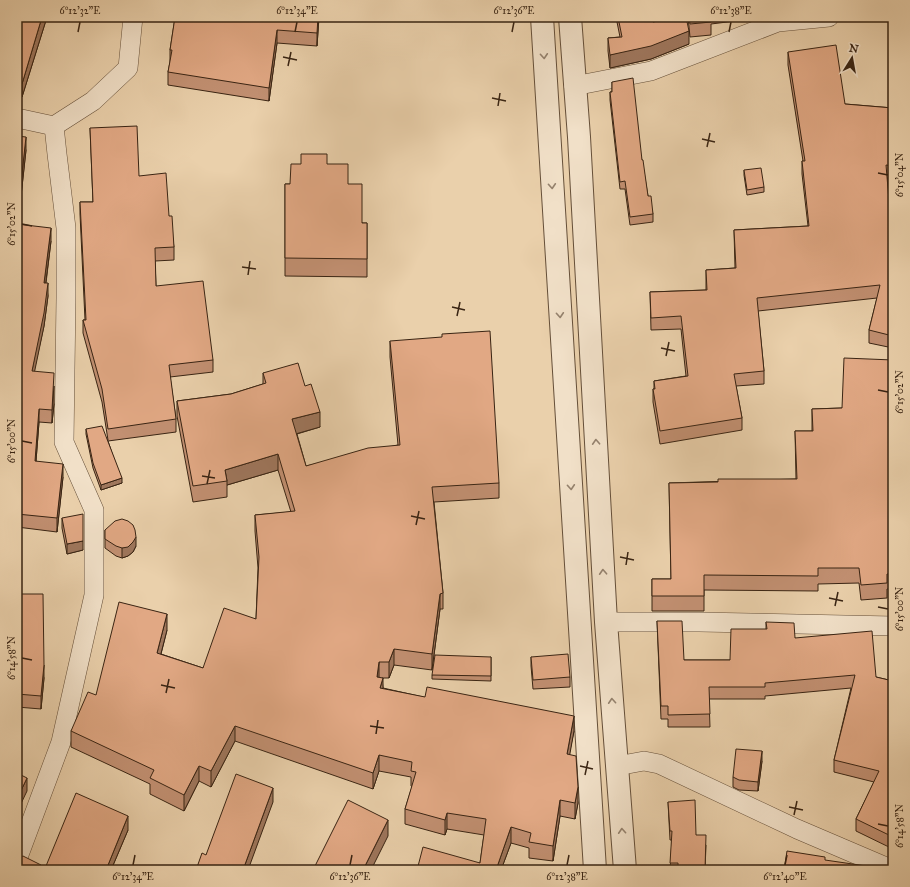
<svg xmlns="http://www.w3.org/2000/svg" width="910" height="887" viewBox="0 0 910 887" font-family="'IM FELL Great Primer',serif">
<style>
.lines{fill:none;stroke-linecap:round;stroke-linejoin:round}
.minor-casing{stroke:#654f39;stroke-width:20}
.tertiary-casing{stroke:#654f39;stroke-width:24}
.minor{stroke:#f1e0c8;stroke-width:19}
.tertiary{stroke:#f1e0c8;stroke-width:22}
.wall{fill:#c29072;stroke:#392413}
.shaded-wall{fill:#9e765c;stroke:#392413}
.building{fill:#e1a884;stroke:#392413}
.oneway{stroke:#95826e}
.ticks{fill:none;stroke:#392413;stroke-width:1.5}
.neatline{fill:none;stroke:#392413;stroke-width:1.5}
.ticks-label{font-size:10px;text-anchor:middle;fill:#392413}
</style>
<rect width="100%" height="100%" fill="#ead0ab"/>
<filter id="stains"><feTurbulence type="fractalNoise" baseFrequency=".005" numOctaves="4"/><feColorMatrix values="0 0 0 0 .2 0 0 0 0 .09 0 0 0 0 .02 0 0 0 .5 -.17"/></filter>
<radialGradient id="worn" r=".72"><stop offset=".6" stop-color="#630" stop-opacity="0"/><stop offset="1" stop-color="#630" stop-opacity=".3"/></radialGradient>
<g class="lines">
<defs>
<g id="minor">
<polyline points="574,86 651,71 778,22 829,17"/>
<polyline points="17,118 54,126 93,101 128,68 133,17"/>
<polyline points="606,622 699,622 893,626"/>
<polyline points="617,766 644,761 659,764 797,829 893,870"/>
<polyline points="17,860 61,742 94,595 94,510 64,442 66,298 66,228 57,154 54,126"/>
</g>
<g id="tertiary">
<polyline points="542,17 595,870"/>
<polyline points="570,17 579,137 606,622 625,870"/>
</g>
</defs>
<!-- minor casing -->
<use href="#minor" class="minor-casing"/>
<!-- tertiary casing -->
<use href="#tertiary" class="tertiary-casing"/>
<!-- minor -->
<use href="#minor" class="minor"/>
<!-- tertiary -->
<use href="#tertiary" class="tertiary"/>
</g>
<!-- wall -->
<g class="wall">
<polygon points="17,17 47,17 22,97 17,96"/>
<polygon points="170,17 319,17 317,46 277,43 269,101 168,85 168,72 170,62 170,50 175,18"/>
<polygon points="616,17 652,17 653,22 689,44 651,59 610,68 608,51 608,38 620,37"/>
<polygon points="688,17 759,17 759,18 711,24 711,35 690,37"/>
<polygon points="788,52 845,104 893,108 893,178 887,178 891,224 893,225 893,348 869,343 869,330 877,298 758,311 764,371 764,384 736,386 742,418 742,430 660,444 653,402 653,389 654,389 654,381 686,376 681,329 651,330 650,292 706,290 706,270 735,268 734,230 808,226 802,174 802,161 803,161 788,65"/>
<polygon points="612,82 642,160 648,196 653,214 653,222 630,225 625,189 620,189 610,100 610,92 612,92"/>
<polygon points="90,128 139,176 169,216 174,247 174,260 155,261 156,286 213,360 213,372 170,377 176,419 176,432 108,441 122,483 101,490 93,468 86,434 86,429 108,440 102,402 83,333 83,320 85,320 80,214 80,202 93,202"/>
<polygon points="17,136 26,150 18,224 51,241 46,283 48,296 44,326 34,371 54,404 52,423 39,422 36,461 63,477 57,532 17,527"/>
<polygon points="327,164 348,184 362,223 367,223 367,277 285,276 285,184 290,184"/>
<polygon points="744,170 764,187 764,192 747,195 744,175"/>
<polygon points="390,341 499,483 499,498 434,502 443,593 443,609 440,609 432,670 394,665 389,678 382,678 383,688 574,731 569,755 578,803 575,819 560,816 553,861 529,858 529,848 511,843 501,870 417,870 480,863 484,835 447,829 445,835 405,824 405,809 412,787 411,786 411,777 379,771 373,789 235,741 211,787 199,781 184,811 150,794 150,784 71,747 71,731 96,695 167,630 161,654 203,668 256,619 258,568 255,531 255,515 291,512 278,470 227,485 227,497 193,502 177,416 177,401 231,394 263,384 263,373 305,386 320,427 297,434 306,466 398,445 390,357"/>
<polygon points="893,360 893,589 887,589 887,598 861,600 859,583 818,584 818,591 704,590 704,611 652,611 652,579 671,579 669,483 796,479 795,431 812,431 812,409 842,408"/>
<polygon points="62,518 83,550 67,554 62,528"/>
<polygon points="105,530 136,546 133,552 128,556 122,558 116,556 105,548"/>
<polygon points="17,594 44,678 41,709 17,707"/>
<polygon points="657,621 684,660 730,660 766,629 766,622 795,638 876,677 893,681 893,849 856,831 856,819 874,782 834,772 834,760 851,688 765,696 765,699 709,699 710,727 668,727 668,719 661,719"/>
<polygon points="491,657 491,681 432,679 432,675"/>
<polygon points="531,657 570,677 570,687 533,689 531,666"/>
<polygon points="762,761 758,791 739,790 733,787 733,777"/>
<polygon points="668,802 696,835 706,845 705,870 670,870 672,840 670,840"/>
<polygon points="128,830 111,870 46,870 46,866"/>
</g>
<!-- shaded-wall -->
<g class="shaded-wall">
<polygon points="42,17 47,17 22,97 22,84"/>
<polygon points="318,17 319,17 317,46 317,33"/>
<polygon points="277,30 277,43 269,101 269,88"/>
<polygon points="689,31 689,44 651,59 610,68 610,55"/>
<polygon points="26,137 26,150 17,232 17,219"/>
<polygon points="51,228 51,241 44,296 44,283"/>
<polygon points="48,283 48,296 44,326 32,384 32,371"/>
<polygon points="54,386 54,404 52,423 52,410"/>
<polygon points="39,409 39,422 35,474 35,461"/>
<polygon points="320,412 320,427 292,435 292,419"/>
<polygon points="278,454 278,470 227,485 227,481 225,470"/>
<polygon points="63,464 63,477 57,532 57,518"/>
<polygon points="122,478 122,483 101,490 101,485"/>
<polygon points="136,537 136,546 133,552 128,556 122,558 122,548"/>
<polygon points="83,541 83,550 67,554 67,544"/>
<polygon points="440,594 440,609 432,670 432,654"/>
<polygon points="167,614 167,630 157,669 157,653"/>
<polygon points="394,649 394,665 389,678 389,662"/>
<polygon points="379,662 379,678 377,677"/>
<polygon points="44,665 44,678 41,709 41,696"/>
<polygon points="383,678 383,694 380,688"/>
<polygon points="893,694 893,707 890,705"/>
<polygon points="574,716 574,731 567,770 567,754"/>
<polygon points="235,726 235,741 211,787 211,771"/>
<polygon points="762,751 762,761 758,791 758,782"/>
<polygon points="379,755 379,771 373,789 373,773"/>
<polygon points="199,766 199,781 184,811 184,795"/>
<polygon points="27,778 27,791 17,812 17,799"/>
<polygon points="578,787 578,803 575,819 575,803"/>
<polygon points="273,788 273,802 248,870 243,870"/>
<polygon points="560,800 560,816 553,861 553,846"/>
<polygon points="447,813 447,829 445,835 445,820"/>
<polygon points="128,816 128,830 111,870 106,870"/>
<polygon points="388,820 388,836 371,870 363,870"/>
<polygon points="511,827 511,843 501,870 496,870"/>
</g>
<!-- building -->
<g class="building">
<polygon points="17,17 42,17 22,84 17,82"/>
<polygon points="175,17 318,17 317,33 277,30 269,88 168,72 172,50 170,50"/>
<polygon points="618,17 652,17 653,22 679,17 686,17 689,31 651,46 610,55 608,38 622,37"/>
<polygon points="689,17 710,17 711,22 690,24"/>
<polygon points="836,45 845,104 893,108 893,166 886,165 891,224 893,225 893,336 869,330 880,285 757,298 764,371 734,374 742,418 660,431 653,389 655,389 654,381 688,376 681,316 651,318 650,292 707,290 706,270 736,268 734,230 809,226 802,161 805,161 788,52"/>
<polygon points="633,78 642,160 643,160 648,196 651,196 653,214 630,217 625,181 620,182 610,92 612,92 612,82"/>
<polygon points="137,126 139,176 166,173 169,216 172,216 174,247 155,248 156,286 203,281 213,360 169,365 176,419 108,429 102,389 83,320 86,320 80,202 93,202 90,128"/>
<polygon points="17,136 26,137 17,219"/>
<polygon points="301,154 327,154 327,164 348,164 348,184 362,184 362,223 367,223 367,259 285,258 285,184 290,184 291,164 301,164"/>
<polygon points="761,168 764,187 747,190 744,170"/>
<polygon points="17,224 51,228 44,283 48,283 44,313 32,371 54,373 52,410 39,409 35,461 63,464 57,518 17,514"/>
<polygon points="490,331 499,483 432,487 443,593 440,594 432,654 394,649 389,662 379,662 377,677 383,678 380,688 425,697 427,687 574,716 567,754 576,756 578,787 575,803 560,800 553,846 529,842 531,833 511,827 496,870 417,870 423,847 480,863 486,819 447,813 445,820 405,809 416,772 411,771 412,762 379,755 373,773 235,726 211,771 199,766 184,795 150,778 154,770 71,731 88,692 96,695 119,602 167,614 157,653 203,668 224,608 256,619 259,557 255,515 295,511 278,454 225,470 227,481 193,486 177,401 231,394 266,383 263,373 298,363 305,386 311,384 320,412 292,419 306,466 368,448 400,445 390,341 442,337 442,334"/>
<polygon points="844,358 893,360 893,574 887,574 887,583 861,585 859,568 818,568 818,576 704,575 704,596 652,596 652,579 671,579 669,483 718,482 718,479 797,479 795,431 813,431 812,409 842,408"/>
<polygon points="102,426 122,478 101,485 93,463 86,429"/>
<polygon points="83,514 83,541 67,544 62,518"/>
<polygon points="122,519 128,521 133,525 135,530 136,537 133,542 128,547 122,548 116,546 105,539 105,530 115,521"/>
<polygon points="17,594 43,594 44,665 41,696 17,694"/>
<polygon points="657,621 682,621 684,660 730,660 731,629 767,629 766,622 794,623 795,638 872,631 876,677 893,681 893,694 890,705 893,706 893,837 856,819 879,771 834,760 855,675 765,683 765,687 709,687 710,714 668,715 668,706 661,706"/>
<polygon points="568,654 570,677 533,680 531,657"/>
<polygon points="435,655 491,657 491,676 432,675"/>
<polygon points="736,749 762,751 758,782 739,780 733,777"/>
<polygon points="17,773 27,778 17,799"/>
<polygon points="236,774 273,788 243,870 196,870 202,853 206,855"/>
<polygon points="76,793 128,816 106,870 55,870 46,866"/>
<polygon points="348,800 388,820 363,870 313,870"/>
<polygon points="695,800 696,835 706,835 705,870 678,870 678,863 670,863 672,831 670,831 668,802"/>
<polygon points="787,851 825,857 825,860 880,868 879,870 784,870"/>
<polygon points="23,856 41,865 39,870 17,870 17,858 18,858"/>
</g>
<!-- one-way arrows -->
<defs><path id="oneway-chevron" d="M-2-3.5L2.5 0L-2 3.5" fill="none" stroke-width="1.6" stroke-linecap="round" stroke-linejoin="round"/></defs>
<g class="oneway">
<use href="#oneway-chevron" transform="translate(544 56) rotate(86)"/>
<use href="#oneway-chevron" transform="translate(552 186) rotate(86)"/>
<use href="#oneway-chevron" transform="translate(560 315) rotate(86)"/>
<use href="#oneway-chevron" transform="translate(596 442) rotate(-93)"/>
<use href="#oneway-chevron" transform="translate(571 487) rotate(86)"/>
<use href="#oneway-chevron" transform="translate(603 572) rotate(-93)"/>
<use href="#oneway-chevron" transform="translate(612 701) rotate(-94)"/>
<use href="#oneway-chevron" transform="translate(622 831) rotate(-94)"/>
</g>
<!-- ticks -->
<path class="ticks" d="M78,32L80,22M295,32L297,22M512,32L514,22M729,32L731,22M283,57L297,60M288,66L291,52M492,98L506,101M498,106L500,93M702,139L715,142M707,147L710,133M878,173L888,175M22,224L32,226M242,267L256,269M248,275L250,261M452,307L465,310M457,316L460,302M661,348L675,351M666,356L669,342M878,390L888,392M22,441L32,443M202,476L215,478M207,484L210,470M411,516L425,519M416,525L419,511M620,557L634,560M626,565L628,552M829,598L843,601M835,606L838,592M878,607L888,609M22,658L32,660M161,685L175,688M166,693L169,679M370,726L384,728M376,734L378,720M580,766L593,769M585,775L588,761M789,807L803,810M794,815L797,801M878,824L888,826M133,865L135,855M350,865L352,855M567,865L569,855M785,865L787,855"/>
<!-- margin -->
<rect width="910" height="887" fill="none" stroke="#ead0ab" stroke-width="44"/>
<!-- north arrow -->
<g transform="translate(852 58) rotate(11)" stroke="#f1e0c8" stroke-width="3" paint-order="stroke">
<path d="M0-3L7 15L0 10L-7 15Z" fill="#392413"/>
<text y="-6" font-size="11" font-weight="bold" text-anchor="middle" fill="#392413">N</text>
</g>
<rect x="22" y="22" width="866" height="843" class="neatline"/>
<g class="ticks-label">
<text x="80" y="14">6°12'32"E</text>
<text x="297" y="14">6°12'34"E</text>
<text x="514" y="14">6°12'36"E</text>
<text x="731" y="14">6°12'38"E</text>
<text transform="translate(899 175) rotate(-90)" y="4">6°15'04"N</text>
<text transform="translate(11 224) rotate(-90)" y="4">6°15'02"N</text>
<text transform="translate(899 392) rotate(-90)" y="4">6°15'02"N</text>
<text transform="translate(11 441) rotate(-90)" y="4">6°15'00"N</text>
<text transform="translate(899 609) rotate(-90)" y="4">6°15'00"N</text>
<text transform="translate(11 658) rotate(-90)" y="4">6°14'58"N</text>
<text transform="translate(899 826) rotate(-90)" y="4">6°14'58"N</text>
<text x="133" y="880">6°12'34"E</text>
<text x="350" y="880">6°12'36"E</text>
<text x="567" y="880">6°12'38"E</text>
<text x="785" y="880">6°12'40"E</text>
</g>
<rect width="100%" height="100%" filter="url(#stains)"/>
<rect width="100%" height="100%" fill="url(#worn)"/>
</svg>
